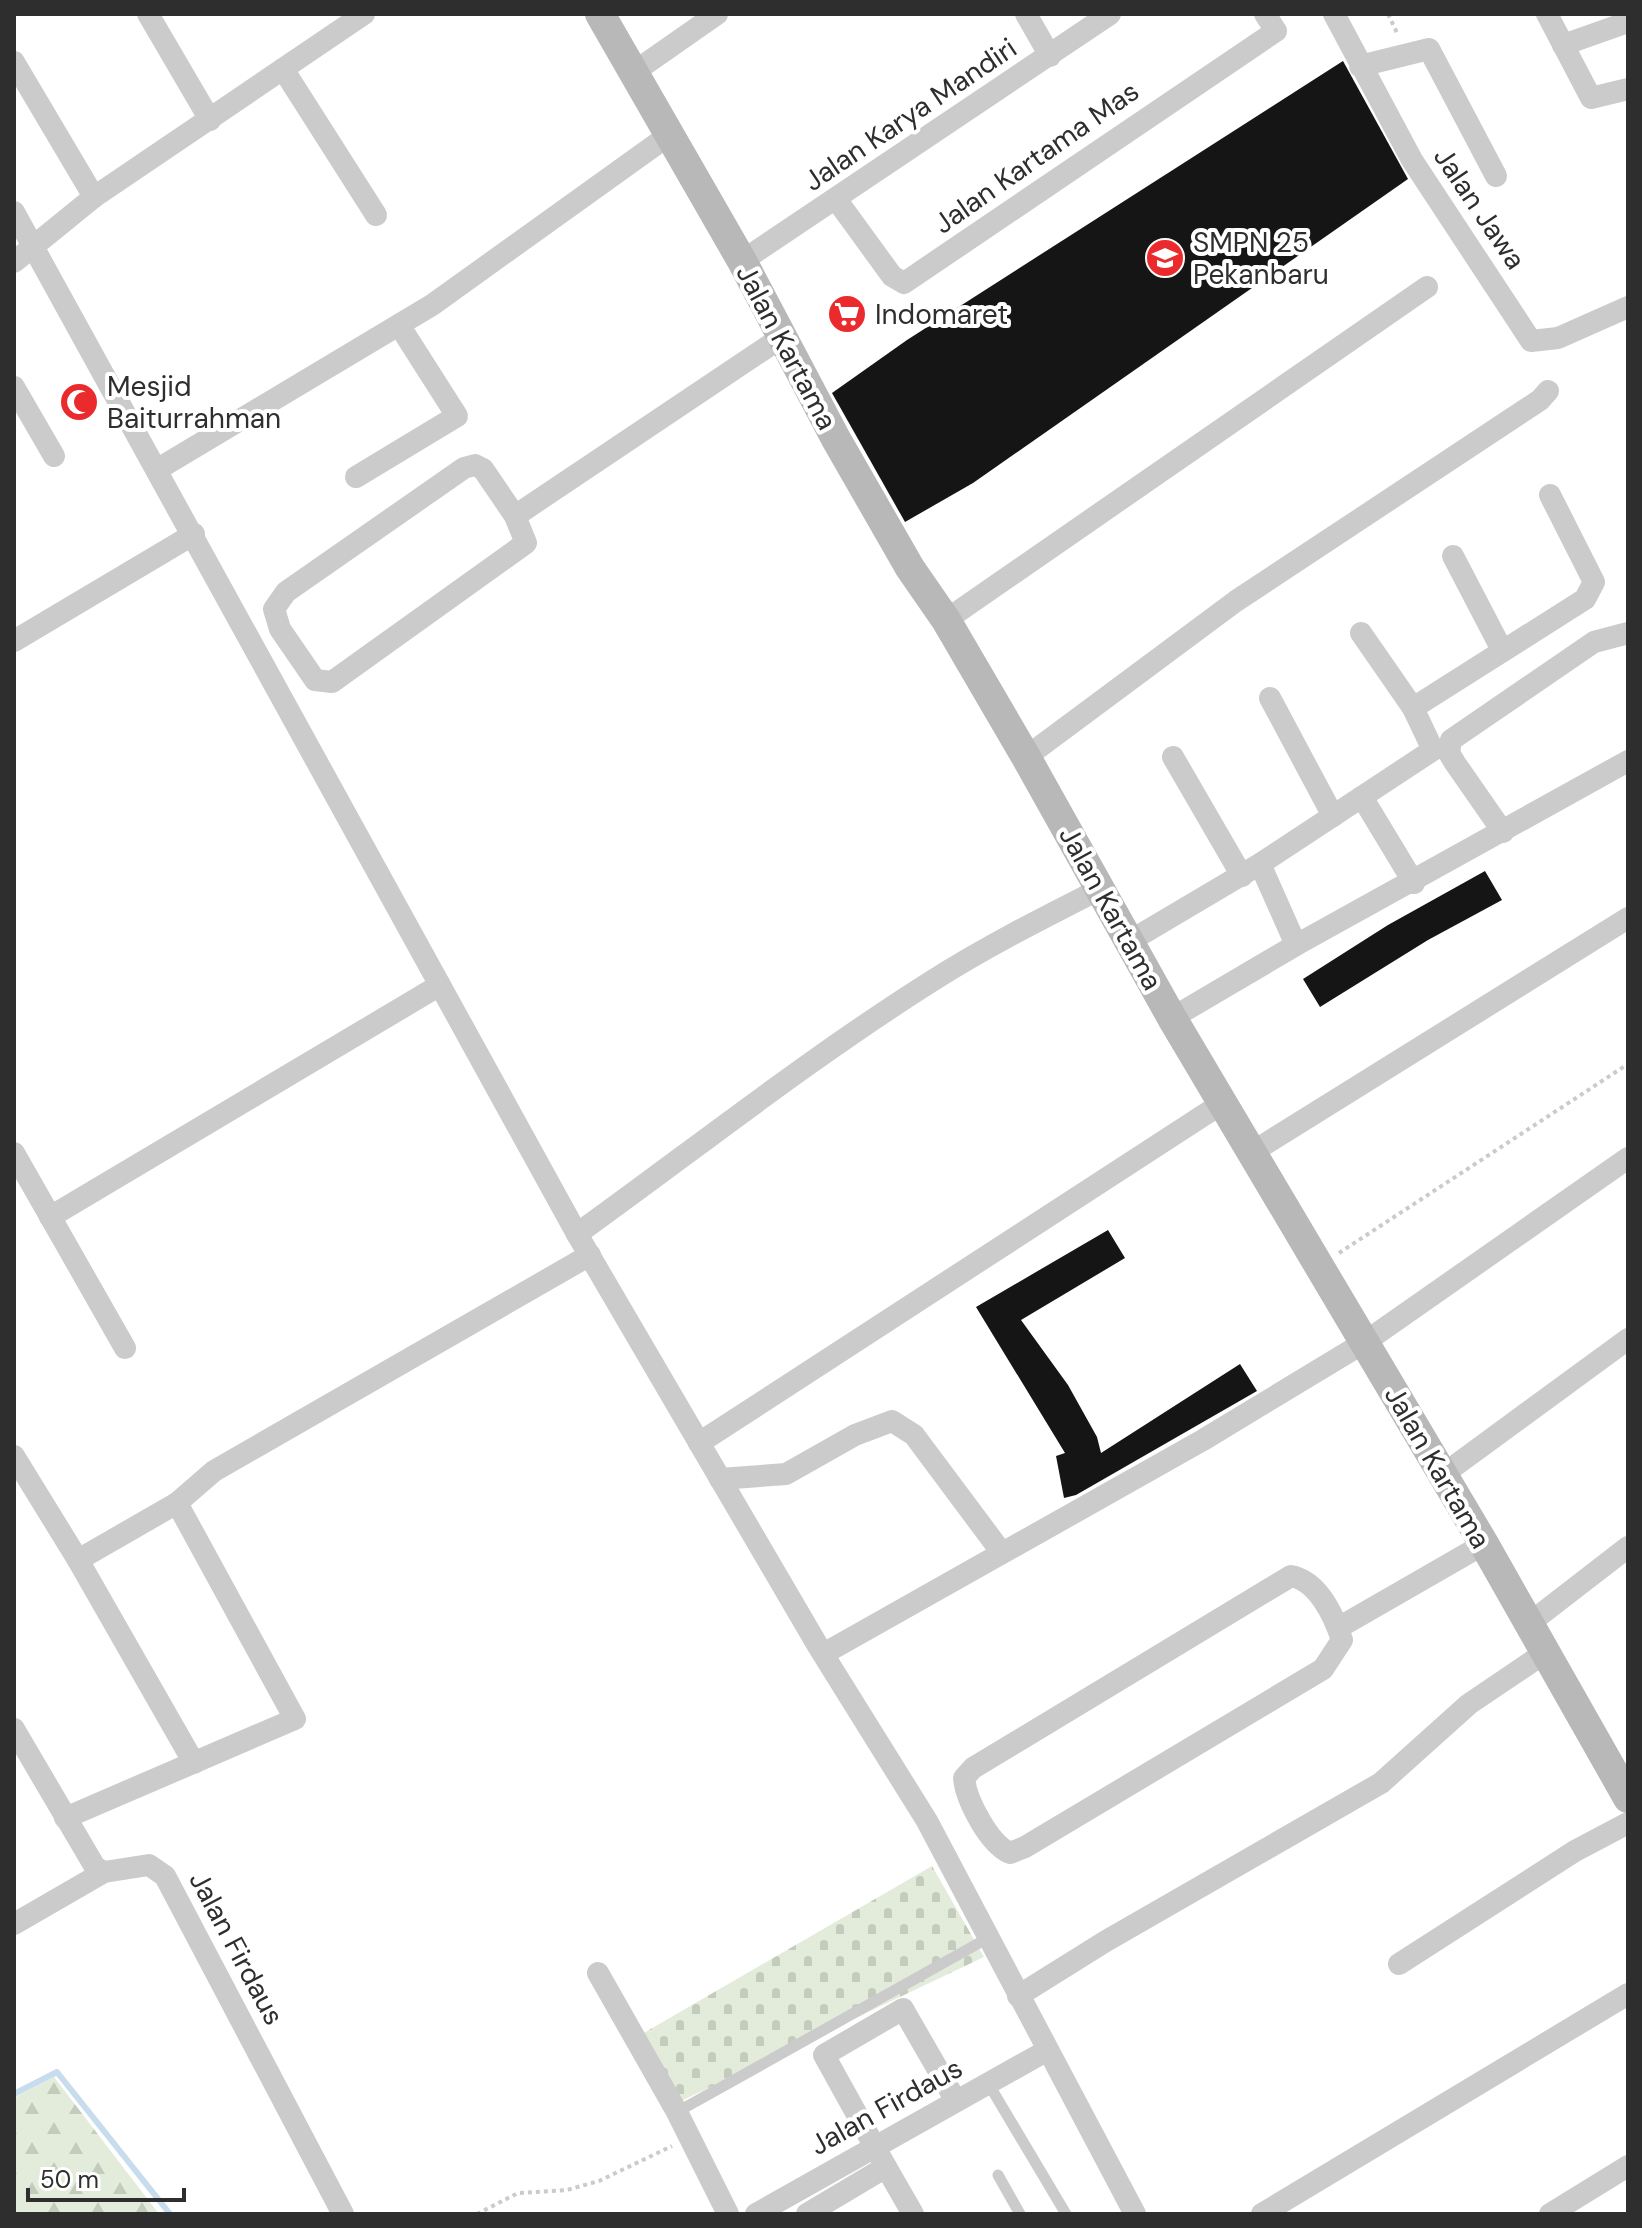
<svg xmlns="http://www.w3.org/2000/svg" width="1642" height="2228" viewBox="0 0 1642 2228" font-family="'DM Sans',sans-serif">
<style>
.forest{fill:url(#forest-firs)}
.cemetery{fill:url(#cemetery-stones)}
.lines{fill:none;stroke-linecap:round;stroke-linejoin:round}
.stream{stroke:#c7dced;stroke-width:6}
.building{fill:#151515}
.path{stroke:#cbcbcb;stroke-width:4;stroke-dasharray:4 4;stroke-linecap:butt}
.lane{stroke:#cbcbcb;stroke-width:11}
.street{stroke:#cbcbcb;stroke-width:22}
.secondary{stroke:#b8b8b8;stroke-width:30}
.labels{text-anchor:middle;stroke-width:8;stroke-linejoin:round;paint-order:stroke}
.street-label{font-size:28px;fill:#2e2e2e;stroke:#fff}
.poi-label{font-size:28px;fill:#2e2e2e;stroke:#fff;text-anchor:start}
</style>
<defs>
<pattern id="forest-firs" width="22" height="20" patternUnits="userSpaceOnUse" patternTransform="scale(2)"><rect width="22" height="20" fill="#e3ecdb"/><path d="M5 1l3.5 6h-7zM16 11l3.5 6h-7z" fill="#c3cbbc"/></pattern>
<pattern id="cemetery-stones" width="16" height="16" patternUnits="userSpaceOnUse" patternTransform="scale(2)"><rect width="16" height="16" fill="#e3ecdb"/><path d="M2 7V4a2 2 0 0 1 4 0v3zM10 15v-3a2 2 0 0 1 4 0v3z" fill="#c3cbbc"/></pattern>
</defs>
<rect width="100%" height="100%" fill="#fff"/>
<!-- forest -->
<polygon class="forest" points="54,2077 159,2214 14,2214 14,2098"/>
<!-- cemetery -->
<polygon class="cemetery" points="932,1866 984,1957 681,2101 642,2034"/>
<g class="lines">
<!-- stream -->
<polyline class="stream" points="14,2094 57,2072 170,2214"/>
</g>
<!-- building -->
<g class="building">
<polygon points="1343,61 1408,179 973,483 905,522 832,393 907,340"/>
<polygon points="1485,871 1502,900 1428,940 1320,1007 1303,979 1388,925"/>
<polygon points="1108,1230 1125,1258 1021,1320 1068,1385 1097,1437 1101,1453 1240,1364 1257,1391 1076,1495 1064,1498 1056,1456 1065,1453 976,1307"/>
</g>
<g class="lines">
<!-- path -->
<g class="path">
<polyline points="1388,14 1398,35"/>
<polyline points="1339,1253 1628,1064"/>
<polyline points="477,2214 518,2193 567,2190 599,2181 672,2146"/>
</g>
<!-- lane -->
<g class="lane">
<polyline points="988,2083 1066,2214"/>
<polyline points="677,2112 988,1938"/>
<polyline points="998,2175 1020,2214"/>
</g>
<!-- street -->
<g class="street">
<polyline points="148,14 210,120"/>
<polyline points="1026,14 1050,56"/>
<polyline points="1334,14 1412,160 1531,341 1558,338 1628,307"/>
<polyline points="1547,14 1591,98 1628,89"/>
<polyline points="1563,45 1628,22"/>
<polyline points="14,62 94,197"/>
<polyline points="1360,66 1429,49 1496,176"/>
<polyline points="283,69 376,215"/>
<polyline points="634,72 717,14"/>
<polyline points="836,199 892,276 904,283 1276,31 1265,14"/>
<polyline points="14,212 577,1234 818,1646 927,1821 1135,2214"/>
<polyline points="742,261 1110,14"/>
<polyline points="14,262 94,197 364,14"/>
<polyline points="14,387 54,456"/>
<polygon points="475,465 483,469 515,516 526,543 332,682 315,680 280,629 274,609 286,592 464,468"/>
<polyline points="158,469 432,305 669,135"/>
<polyline points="356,477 457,416 399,325"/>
<polyline points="515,516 782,337"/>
<polyline points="1453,556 1502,650"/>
<polyline points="946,620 1427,287"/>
<polyline points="14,641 194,534"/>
<polyline points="1270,698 1333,816"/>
<polyline points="1413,708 1585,599 1594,582 1550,495"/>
<polyline points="1026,757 1236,601 1540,400 1548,391"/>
<polyline points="1173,757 1242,876"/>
<polyline points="1362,797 1414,883"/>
<polyline points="1503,832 1455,763 1449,753 1451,740 1594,642 1628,633"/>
<polyline points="1260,864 1296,945 1628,761"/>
<polyline points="1130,941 1260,864 1433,750 1413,708 1361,633"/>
<polyline points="1172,1018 1296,945"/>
<polyline points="1254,1151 1628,918"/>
<polyline points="14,1153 125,1348"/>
<polyline points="50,1217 440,985"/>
<path d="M577,1234C695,1149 810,1058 932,981C987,946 1045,917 1102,888"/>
<polyline points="699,1443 1224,1102"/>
<polyline points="14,1456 78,1560"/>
<polyline points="1441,1476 1628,1339"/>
<polyline points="720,1479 786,1474 855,1435 892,1421 914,1435 1002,1553"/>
<polyline points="177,1503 214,1471 590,1255"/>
<path d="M1291,1576C1318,1581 1334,1616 1342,1640L1323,1669L1025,1847L1010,1853C989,1844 966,1800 964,1778L973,1768Z"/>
<polyline points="1527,1625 1628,1547"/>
<polyline points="1338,1628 1484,1544"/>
<polyline points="825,1653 1203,1440 1365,1342 1628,1158"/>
<polyline points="14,1729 95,1867 104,1872 149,1865 165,1876 343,2214"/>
<polyline points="65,1818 295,1719 177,1503 78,1560 194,1763"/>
<polyline points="14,1924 104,1872"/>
<polyline points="1399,1964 1575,1851 1628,1823"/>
<polyline points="598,1973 677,2112 728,2214"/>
<polyline points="1018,1996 1106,1941 1381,1783 1469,1704 1546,1652"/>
<polyline points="886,2167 824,2055 903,2009 956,2101"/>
<polyline points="756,2214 1046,2051"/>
<polyline points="807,2214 886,2167 913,2214"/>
<polyline points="1262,2214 1628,1994"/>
<polyline points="1550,2214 1628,2166"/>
</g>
<!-- secondary -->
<polyline class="secondary" points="600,14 742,261 836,439 910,568 946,620 1026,757 1172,1018 1484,1544 1628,1798"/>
</g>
<!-- icons -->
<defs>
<symbol id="school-disc" viewBox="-11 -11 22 22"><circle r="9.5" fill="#eb2a2e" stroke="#fff"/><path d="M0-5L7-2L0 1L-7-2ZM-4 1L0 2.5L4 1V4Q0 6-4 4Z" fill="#fff"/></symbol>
<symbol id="supermarket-disc" viewBox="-11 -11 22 22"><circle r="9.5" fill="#eb2a2e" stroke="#fff"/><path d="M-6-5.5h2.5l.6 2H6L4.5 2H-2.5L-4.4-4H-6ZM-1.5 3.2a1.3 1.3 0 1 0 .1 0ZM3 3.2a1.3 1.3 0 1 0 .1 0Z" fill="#fff"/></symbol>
<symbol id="mosque-disc" viewBox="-11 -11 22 22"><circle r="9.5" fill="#eb2a2e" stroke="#fff"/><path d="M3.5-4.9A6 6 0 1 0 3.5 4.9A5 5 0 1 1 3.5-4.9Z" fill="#fff"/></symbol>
</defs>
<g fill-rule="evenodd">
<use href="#school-disc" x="1143" y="236" width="44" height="44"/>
<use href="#supermarket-disc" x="825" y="292" width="44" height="44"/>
<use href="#mosque-disc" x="57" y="380" width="44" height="44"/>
</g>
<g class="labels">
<!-- street labels -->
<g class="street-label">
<text transform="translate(910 114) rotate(-34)" y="10">Jalan Karya Mandiri</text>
<text transform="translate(1036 157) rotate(-35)" y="10">Jalan Kartama Mas</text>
<text transform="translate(1480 208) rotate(56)" y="10">Jalan Jawa</text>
<text transform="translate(787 347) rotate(62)" y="10">Jalan Kartama</text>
<text transform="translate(1111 908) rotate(61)" y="10">Jalan Kartama</text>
<text transform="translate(1438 1467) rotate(60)" y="10">Jalan Kartama</text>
<text transform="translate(237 1948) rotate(62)" y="10">Jalan Firdaus</text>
<text transform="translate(886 2106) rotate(-29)" y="10">Jalan Firdaus</text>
</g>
<!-- poi labels -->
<g class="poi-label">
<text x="1193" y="252">SMPN 25<tspan x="1193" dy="32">Pekanbaru</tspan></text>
<text x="875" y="324">Indomaret</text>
<text x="107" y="396">Mesjid<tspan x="107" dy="32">Baiturrahman</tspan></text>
</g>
</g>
<!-- border -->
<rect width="1642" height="2228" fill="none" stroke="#2e2e2e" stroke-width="32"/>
<!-- scale -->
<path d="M28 2188v12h156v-12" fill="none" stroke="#2e2e2e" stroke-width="4"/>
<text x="40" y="2188" font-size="24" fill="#2e2e2e" stroke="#ffffff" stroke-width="6" paint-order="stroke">50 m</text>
</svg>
